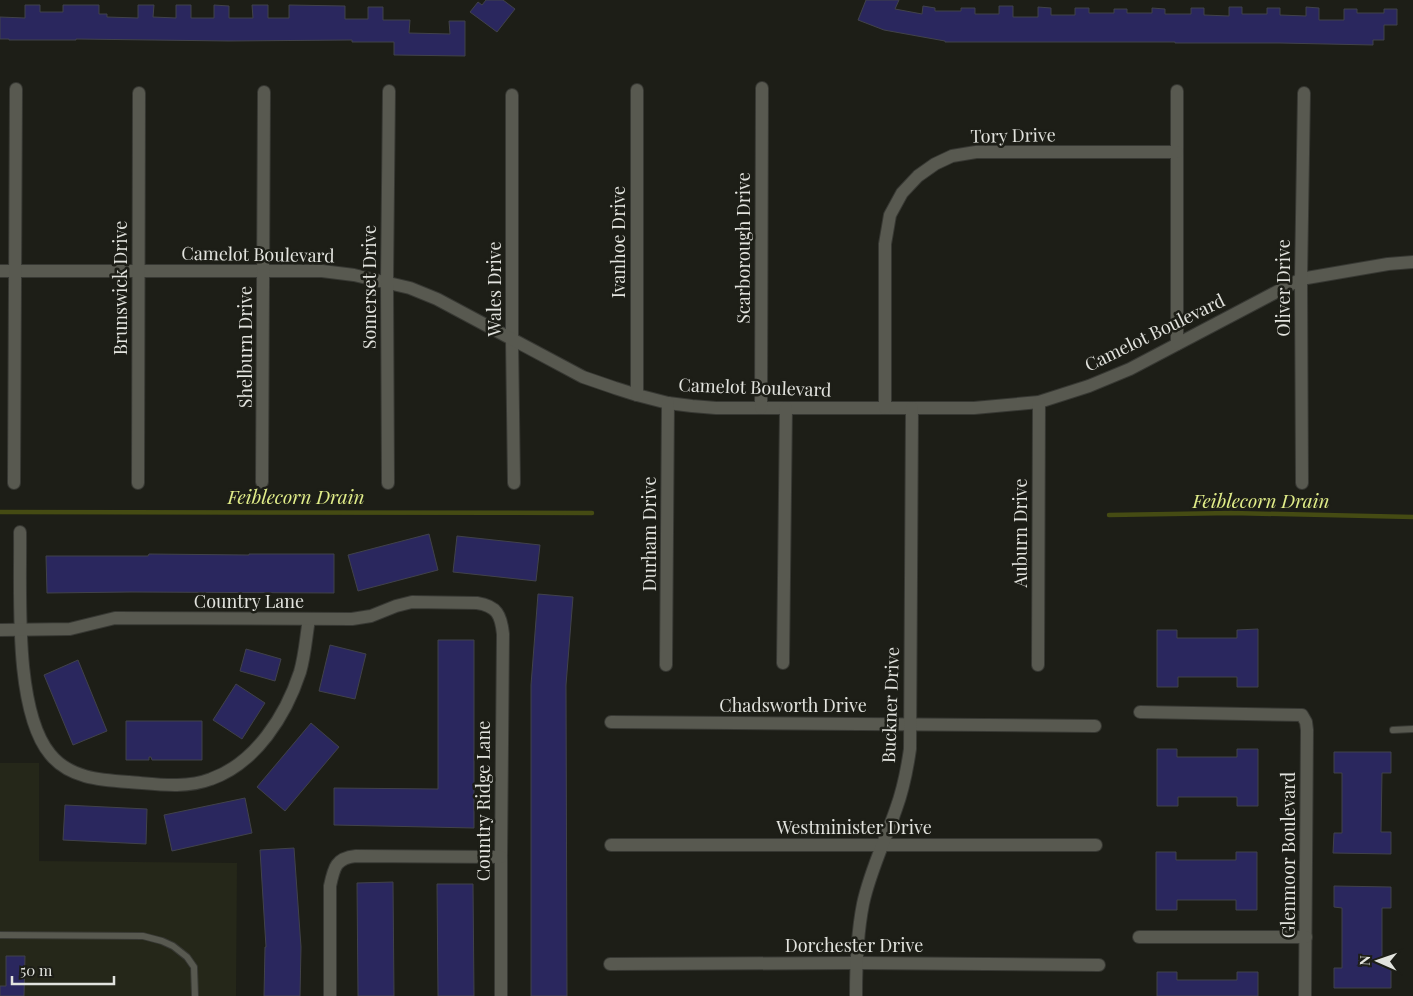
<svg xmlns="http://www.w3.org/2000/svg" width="1413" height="996" viewBox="0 0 1413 996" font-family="'Playfair Display',serif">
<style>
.built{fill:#252719}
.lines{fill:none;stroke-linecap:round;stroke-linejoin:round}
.stream{stroke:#454b13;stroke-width:4.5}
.building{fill:#2a275e;stroke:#41424a}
.lane-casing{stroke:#373833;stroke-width:8}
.street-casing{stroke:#373833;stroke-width:14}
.lane{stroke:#585950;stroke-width:6}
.street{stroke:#585950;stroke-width:12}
.labels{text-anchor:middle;stroke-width:5;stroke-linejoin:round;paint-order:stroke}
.street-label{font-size:18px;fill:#e2e3de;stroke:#1d1e17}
.water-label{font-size:19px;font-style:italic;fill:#e1ed89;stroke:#1d1e17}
</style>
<rect width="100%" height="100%" fill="#1d1e17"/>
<!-- built -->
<polygon class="built" points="0,763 39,763 39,861 237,863 236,996 0,996"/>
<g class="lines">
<!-- stream -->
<g class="stream">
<polyline points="0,512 592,513"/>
<polyline points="1109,515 1232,513 1413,517"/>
</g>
</g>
<!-- building -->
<g class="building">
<polygon points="486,0 503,0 515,9 497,32 470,12 478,2 482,5"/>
<polygon points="866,0 899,0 895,9 922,14 923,6 935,8 935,11 961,11 961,8 975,8 975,14 999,14 999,6 1013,6 1013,17 1038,17 1038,7 1051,8 1051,15 1075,15 1075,8 1089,8 1089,13 1114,13 1114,9 1127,9 1127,13 1152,13 1152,8 1165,9 1165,14 1191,14 1191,8 1204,8 1204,15 1229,16 1229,7 1242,7 1242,14 1267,14 1267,8 1280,8 1280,15 1306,16 1306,7 1319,8 1319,20 1344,20 1344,9 1357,9 1357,13 1384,13 1384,9 1397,9 1397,25 1384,25 1384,40 1373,40 1373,45 1280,43 1175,43 1175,42 945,42 945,41 884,30 858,20"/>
<polygon points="25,5 40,5 40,12 63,12 63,5 99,5 99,14 107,14 107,17 138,18 138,5 154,5 153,17 176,18 176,5 191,5 191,18 214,18 214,5 229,6 229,18 253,18 252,5 268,5 268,18 289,18 289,5 345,6 345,19 368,19 368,7 383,7 383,20 410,20 409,33 450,34 449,21 465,21 465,56 394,55 394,42 352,42 352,40 229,41 76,39 76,40 9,40 9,39 0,39 0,17 25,18"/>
<polygon points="429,534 438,570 358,591 348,555"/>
<polygon points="457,536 540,545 536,581 453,572"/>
<polygon points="149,554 249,555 249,554 334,554 334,593 131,592 47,593 46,556 148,556"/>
<polygon points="538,594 573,597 566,685 567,996 531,996 531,685"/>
<polygon points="1258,629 1258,687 1237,687 1237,677 1178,677 1178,687 1157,687 1157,630 1177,630 1177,638 1237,638 1237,630"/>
<polygon points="438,640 474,640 474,828 334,825 334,788 438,789"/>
<polygon points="330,645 366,654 355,699 319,691"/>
<polygon points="246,649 281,659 275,681 240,671"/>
<polygon points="78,660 107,731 73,745 44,675"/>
<polygon points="236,684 265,703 242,739 213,720"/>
<polygon points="126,721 202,721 202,760 152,760 151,757 149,757 149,760 126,760"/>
<polygon points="311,723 339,747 285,811 257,787"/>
<polygon points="1157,749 1177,749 1177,757 1237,757 1237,749 1258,749 1258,806 1237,806 1237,797 1178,797 1178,806 1157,806"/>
<polygon points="1334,752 1391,752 1391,773 1382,773 1381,832 1391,832 1391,854 1333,853 1334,833 1342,833 1342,773 1334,773"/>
<polygon points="245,798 252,833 172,851 164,815"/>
<polygon points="65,805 147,809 146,844 63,840"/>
<polygon points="294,848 301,947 300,996 264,996 265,947 266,947 260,850"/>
<polygon points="1156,852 1176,852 1176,860 1236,860 1236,852 1257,852 1257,910 1236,910 1236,900 1177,900 1177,910 1156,910"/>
<polygon points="393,882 394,996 358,996 357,883"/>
<polygon points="437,884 473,884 474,996 438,996"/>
<polygon points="1334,886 1391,887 1391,908 1382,908 1382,967 1391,967 1391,988 1334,988 1334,968 1342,968 1342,908 1334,907"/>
<polygon points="6,956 25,956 24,996 0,996 0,986 6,986"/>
<polygon points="1157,972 1177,972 1177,980 1237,980 1237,972 1258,972 1258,996 1157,996"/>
</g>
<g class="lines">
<defs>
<g id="lane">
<polyline points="1393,730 1413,729"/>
<polyline points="0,935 143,936 162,941 173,946 187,957 194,967 195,996"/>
</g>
<g id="street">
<polyline points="512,95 512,340 514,483"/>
<polyline points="0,271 322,271 354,275 410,288 437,299 583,377 615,388 637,395 668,403 692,406 716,408 974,408 1039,402 1089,386 1130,369 1301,279 1388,264 1413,262"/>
<polyline points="1177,344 1177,91"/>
<polyline points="637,395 637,90"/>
<polyline points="761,408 762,88"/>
<polyline points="885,408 885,244 890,215 902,193 918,176 935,164 952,156 976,152 1177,152"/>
<polyline points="262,482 264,92"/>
<polyline points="14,483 16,89"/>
<polyline points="138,483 139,93"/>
<polyline points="388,483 387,282 389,91"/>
<polyline points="1302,483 1301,279 1304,93"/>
<path d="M20,532C21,589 13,709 50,754C69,778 100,780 129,782C156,784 185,789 211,779C256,763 286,715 300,672C305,655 306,637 309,619"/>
<path d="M0,630L70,629L115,618L352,619L371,616L396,606L412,602L477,603C497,606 501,615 503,634L501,857V996"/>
<polyline points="783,663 786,408"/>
<polyline points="666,665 668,403"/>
<polyline points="1038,665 1039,402"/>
<polyline points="1140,712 1302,715 1306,722 1307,730 1305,996"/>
<polyline points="611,722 1095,726"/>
<polyline points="611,845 1096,845"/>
<polyline points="1139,937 1306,937"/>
<polyline points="610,964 856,963 1099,965"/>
<path d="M330,996V886C334,867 336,858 356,856L501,857"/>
<path d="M856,996C856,965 857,934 863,904C870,871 885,841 896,809C903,790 907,770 910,749L912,408"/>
</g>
</defs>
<!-- lane casing -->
<use href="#lane" class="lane-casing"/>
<!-- street casing -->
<use href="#street" class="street-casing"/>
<!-- lane -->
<use href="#lane" class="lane"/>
<!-- street -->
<use href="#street" class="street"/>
</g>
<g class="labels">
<!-- street labels -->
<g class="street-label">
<text transform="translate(1013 136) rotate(-1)" y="6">Tory Drive</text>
<text transform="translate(619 242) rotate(-90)" y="6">Ivanhoe Drive</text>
<text transform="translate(744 248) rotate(-90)" y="6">Scarborough Drive</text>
<text transform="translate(258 255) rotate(1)" y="6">Camelot Boulevard</text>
<text transform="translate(370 287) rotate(-90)" y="6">Somerset Drive</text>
<text transform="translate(121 288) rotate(-90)" y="6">Brunswick Drive</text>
<text transform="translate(1284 288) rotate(-90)" y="6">Oliver Drive</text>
<text transform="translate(495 289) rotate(-90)" y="6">Wales Drive</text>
<text transform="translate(1155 333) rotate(-26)" y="6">Camelot Boulevard</text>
<text transform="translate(246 347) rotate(-90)" y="6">Shelburn Drive</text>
<text transform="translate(755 388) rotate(2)" y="6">Camelot Boulevard</text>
<text transform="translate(1021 533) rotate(-90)" y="6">Auburn Drive</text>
<text transform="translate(650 534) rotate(-90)" y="6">Durham Drive</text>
<text x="249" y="608">Country Lane</text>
<text transform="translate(891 705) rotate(-88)" y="6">Buckner Drive</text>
<text x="793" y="712">Chadsworth Drive</text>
<text transform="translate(484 801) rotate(-90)" y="6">Country Ridge Lane</text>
<text x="854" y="834">Westminister Drive</text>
<text transform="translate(1289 855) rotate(-90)" y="6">Glenmoor Boulevard</text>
<text x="854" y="952">Dorchester Drive</text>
</g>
<!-- water labels -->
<g class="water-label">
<text x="296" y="504">Feiblecorn Drain</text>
<text x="1261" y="508">Feiblecorn Drain</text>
</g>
</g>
<!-- north arrow -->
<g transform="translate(1378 961) rotate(272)" stroke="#1d1e17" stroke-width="4" paint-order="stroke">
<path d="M0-4L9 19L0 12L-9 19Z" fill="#e2e3de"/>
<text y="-8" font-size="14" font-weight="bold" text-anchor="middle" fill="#e2e3de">N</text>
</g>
<!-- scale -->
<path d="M12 976v8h102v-8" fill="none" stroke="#e2e3de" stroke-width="2.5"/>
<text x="20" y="976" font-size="15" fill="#e2e3de" stroke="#1d1e17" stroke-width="4" paint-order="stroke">50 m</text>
</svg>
